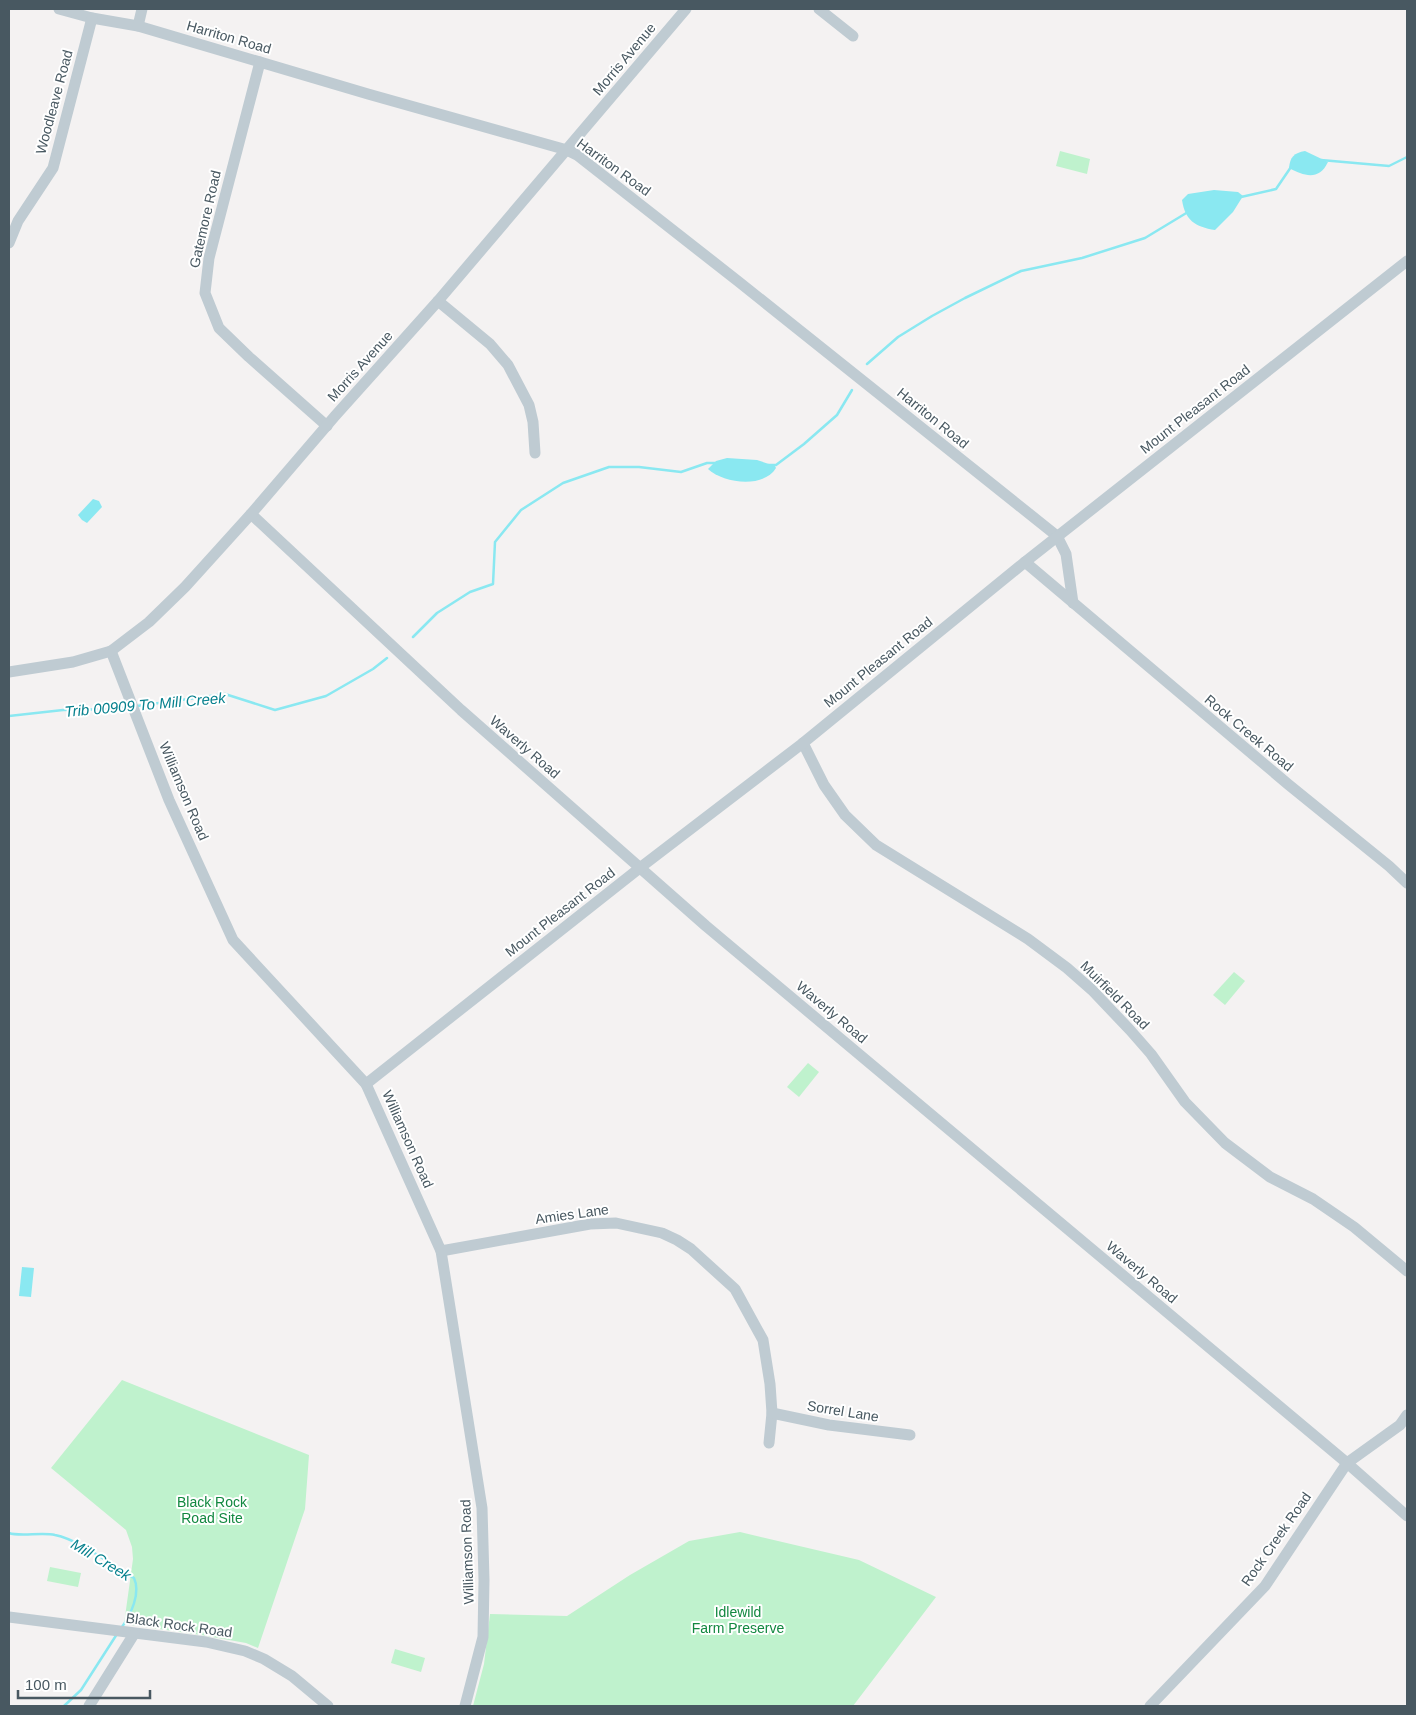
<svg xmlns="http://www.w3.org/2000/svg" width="1416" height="1715" viewBox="0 0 1416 1715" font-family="Arial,sans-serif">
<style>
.green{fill:#bff2cd}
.water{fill:#8ae8f1}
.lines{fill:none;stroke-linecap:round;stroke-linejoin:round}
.stream{stroke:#8ae8f1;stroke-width:2.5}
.minor{stroke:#bfcbd2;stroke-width:11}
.labels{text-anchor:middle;stroke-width:4;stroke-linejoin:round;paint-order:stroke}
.street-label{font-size:14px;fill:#485861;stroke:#fff}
.park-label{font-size:14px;fill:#128840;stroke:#fff}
.water-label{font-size:15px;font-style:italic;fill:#07818e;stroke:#fff}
</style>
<rect width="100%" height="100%" fill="#f4f2f2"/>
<!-- green -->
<g class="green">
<polygon points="1060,151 1090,159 1087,174 1056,166"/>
<polygon points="1234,972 1245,981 1225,1005 1213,995"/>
<polygon points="808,1063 819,1072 799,1097 787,1087"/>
<polygon points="122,1380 309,1455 305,1509 258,1648 246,1643 201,1635 124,1624 133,1559 132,1547 126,1530 51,1468"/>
<polygon points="740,1532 859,1560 936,1597 853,1706 473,1706 484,1664 490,1614 567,1616 630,1575 689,1541"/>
<polygon points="50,1567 81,1573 78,1587 47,1581"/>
<polygon points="395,1649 425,1658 421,1672 391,1663"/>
</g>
<!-- water -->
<g class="water">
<path d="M1305,151L1328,162C1319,181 1304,176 1289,168C1290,157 1294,153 1305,151Z"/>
<path d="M1214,190L1238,192L1243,196L1233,212L1215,230C1195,227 1185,220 1182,200L1188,194Z"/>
<path d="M727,458L757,460L775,466L776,468C763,489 723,483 708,469L716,461Z"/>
<polygon points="93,499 99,501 102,507 87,523 82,520 78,515"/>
<polygon points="22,1267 34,1268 31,1297 19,1296"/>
</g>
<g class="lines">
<!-- stream -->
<g class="stream">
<polyline points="1321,160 1389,166 1407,157"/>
<polyline points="1241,197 1276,189 1291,167"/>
<polyline points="867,364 898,337 932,316 965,298 1021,271 1082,258 1145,238 1188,212"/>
<polyline points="768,465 776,465 804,444 837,415 852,390"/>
<polyline points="413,637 437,613 470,592 493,584 495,542 521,510 563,483 609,467 639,467 681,472 707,463 715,463"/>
<polyline points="137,706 225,694 275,710 326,696 373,669 387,658"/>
<polyline points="9,716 63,710 114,709 129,707"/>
<path d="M9,1533C19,1537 42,1532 55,1535C80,1540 111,1565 134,1578C141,1593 131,1614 122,1627"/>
<polyline points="64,1706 81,1690 117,1634"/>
</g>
<!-- minor -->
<g class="minor">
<polyline points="59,9 92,18 138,26 368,94 567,150 577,155 739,282 1057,536 1066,554 1073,603"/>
<polyline points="819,9 853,36"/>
<polyline points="138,26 142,9"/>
<polyline points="260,62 209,258 205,293 219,328 249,357 327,426"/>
<polyline points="9,243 18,221 53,168 92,18"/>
<polyline points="438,301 490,344 508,365 529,405 533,422 535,453"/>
<polyline points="251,514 461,710 706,926 1347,1463 1407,1516"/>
<polyline points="1025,562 1289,785 1389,866 1407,883"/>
<polyline points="111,651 169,800 233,940 366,1084 441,1251 482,1508 484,1580 483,1637 465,1706"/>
<polyline points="9,672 73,662 111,651 149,622 185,587 251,514 335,416 438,301 686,9"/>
<polyline points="803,743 824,785 845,815 876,845 1028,939 1067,968 1092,990 1130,1030 1151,1054 1185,1102 1225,1143 1270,1177 1313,1199 1354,1227 1407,1271"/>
<polyline points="366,1084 641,867 803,743 1025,562 1407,261"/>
<polyline points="441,1251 590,1224 616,1223 662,1233 677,1240 691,1249 735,1289 763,1340 770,1384 772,1413 769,1443"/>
<polyline points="772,1413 829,1425 910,1435"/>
<polyline points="9,1617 206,1642 245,1651 264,1659 292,1676 328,1706"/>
<polyline points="89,1706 134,1634"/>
<polyline points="1150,1706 1265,1586 1347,1463 1400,1425 1407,1415"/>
</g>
</g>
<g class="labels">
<!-- street labels -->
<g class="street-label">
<text transform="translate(229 37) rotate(16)" y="5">Harriton Road</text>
<text transform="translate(624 59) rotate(-50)" y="5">Morris Avenue</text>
<text transform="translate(54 102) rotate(-75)" y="5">Woodleave Road</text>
<text transform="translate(614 167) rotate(36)" y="5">Harriton Road</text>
<text transform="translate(205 219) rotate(-77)" y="5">Gatemore Road</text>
<text transform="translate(360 366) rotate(-48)" y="5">Morris Avenue</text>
<text transform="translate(1195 409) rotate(-38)" y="5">Mount Pleasant Road</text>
<text transform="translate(933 418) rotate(39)" y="5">Harriton Road</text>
<text transform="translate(878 662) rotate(-39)" y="5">Mount Pleasant Road</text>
<text transform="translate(1249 733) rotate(40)" y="5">Rock Creek Road</text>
<text transform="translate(525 747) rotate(41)" y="5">Waverly Road</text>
<text transform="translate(184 791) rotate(67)" y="5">Williamson Road</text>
<text transform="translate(560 912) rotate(-38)" y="5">Mount Pleasant Road</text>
<text transform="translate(1115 995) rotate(45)" y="5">Muirfield Road</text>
<text transform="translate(832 1012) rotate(40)" y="5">Waverly Road</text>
<text transform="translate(408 1139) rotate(66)" y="5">Williamson Road</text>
<text transform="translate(572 1214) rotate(-8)" y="5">Amies Lane</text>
<text transform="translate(1142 1272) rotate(40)" y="5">Waverly Road</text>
<text transform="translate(843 1411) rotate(9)" y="5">Sorrel Lane</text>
<text transform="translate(1276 1539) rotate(-55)" y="5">Rock Creek Road</text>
<text transform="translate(467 1552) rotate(-92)" y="5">Williamson Road</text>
<text transform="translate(179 1625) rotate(8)" y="5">Black Rock Road</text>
</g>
<!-- park labels -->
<g class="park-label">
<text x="212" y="1507">Black Rock<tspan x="212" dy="16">Road Site</tspan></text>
<text x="738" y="1617">Idlewild<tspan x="738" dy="16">Farm Preserve</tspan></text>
</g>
<!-- water labels -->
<g class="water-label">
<text transform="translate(145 705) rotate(-5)" y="5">Trib 00909 To Mill Creek</text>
<text transform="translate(101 1560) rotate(31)" y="5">Mill Creek</text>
</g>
</g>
<!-- border -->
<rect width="1416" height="1715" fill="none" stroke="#485861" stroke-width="20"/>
<!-- scale -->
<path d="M18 1690v8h132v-8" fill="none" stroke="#485861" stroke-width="2.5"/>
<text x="25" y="1690" font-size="15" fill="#485861" stroke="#ffffff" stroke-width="4" paint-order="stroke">100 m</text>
</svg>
